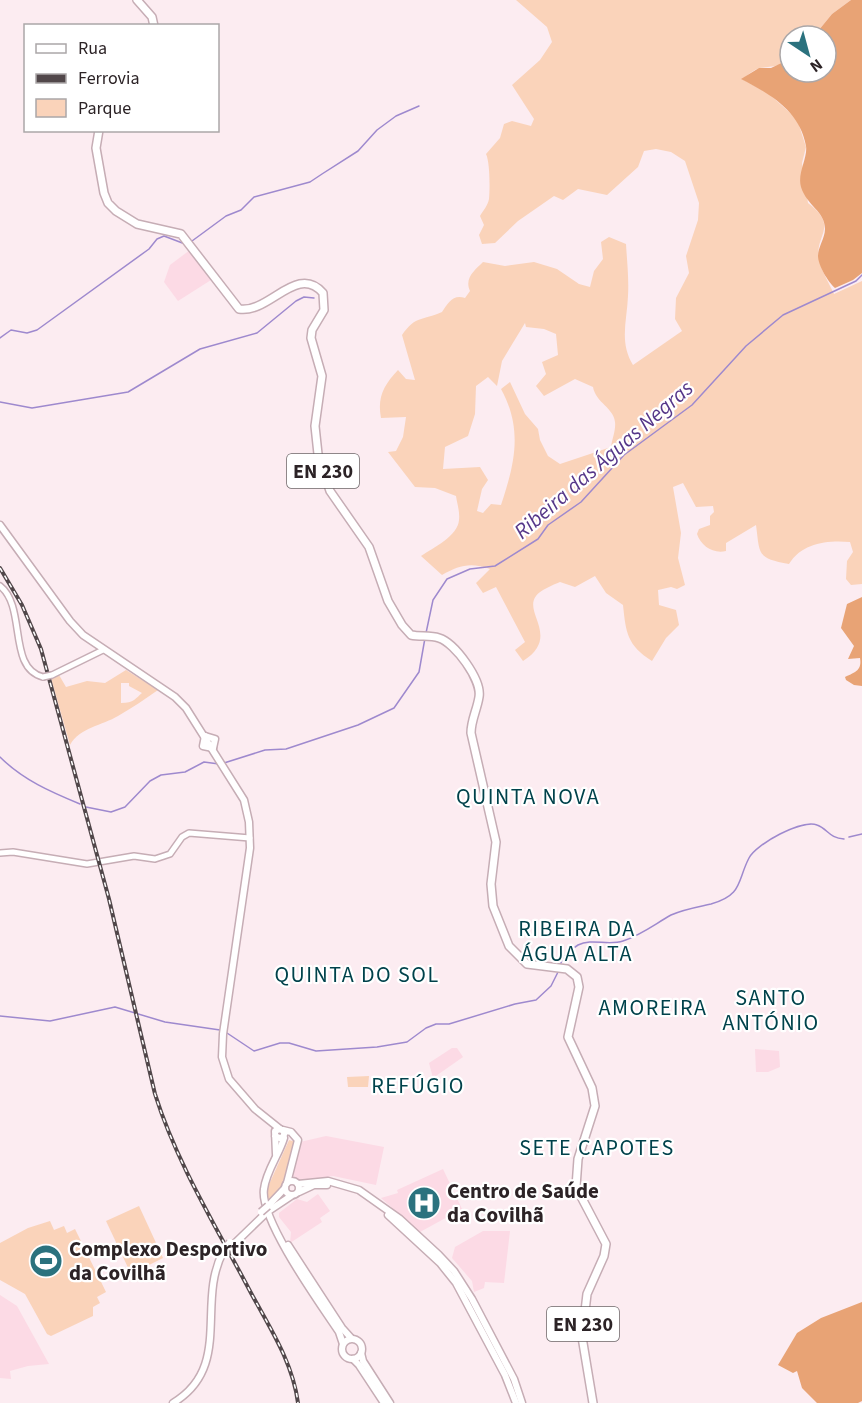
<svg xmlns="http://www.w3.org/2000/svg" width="862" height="1403" viewBox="0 0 862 1403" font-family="'Source Sans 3',sans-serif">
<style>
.built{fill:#fcdae5}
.green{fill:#fad3ba;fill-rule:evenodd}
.forest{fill:#e8a375}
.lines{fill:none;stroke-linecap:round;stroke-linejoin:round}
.stream{stroke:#9e89ce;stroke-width:1.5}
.tertiary-casing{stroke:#c6adb5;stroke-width:8}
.secondary-casing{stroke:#c6adb5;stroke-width:9}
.primary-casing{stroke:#c6adb5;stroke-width:10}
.tertiary{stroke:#fff;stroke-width:5}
.secondary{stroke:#fff;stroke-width:6}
.primary{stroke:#fff;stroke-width:7}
.rail-casing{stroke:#51474a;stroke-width:4}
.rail{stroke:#fff;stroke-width:1.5;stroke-dasharray:4.5;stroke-linecap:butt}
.tertiary-bridge-casing{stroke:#c6adb5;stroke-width:8;stroke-linecap:butt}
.secondary-bridge-casing{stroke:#c6adb5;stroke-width:9;stroke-linecap:butt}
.tertiary-bridge{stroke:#fff;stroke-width:5}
.secondary-bridge{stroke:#fff;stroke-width:6}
.labels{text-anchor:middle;stroke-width:4.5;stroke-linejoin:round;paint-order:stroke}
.shield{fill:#fff;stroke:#6b6567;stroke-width:1.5}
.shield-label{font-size:20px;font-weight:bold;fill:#2c2326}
.poi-label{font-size:21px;font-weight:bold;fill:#2c2326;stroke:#fff;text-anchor:start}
.water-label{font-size:22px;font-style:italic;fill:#563789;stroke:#fff}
.neighbourhood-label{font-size:22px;letter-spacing:1.5px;fill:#00424b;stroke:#fff}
</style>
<rect width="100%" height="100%" fill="#fcecf1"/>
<!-- built -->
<g class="built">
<polygon points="190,250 211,280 178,301 164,282 170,265"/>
<polygon points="452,1048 457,1048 463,1057 433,1078 429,1063"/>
<polygon points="755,1049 779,1051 780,1067 768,1072 756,1072"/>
<polygon points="326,1136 384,1147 376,1185 333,1176 301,1182 295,1179 293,1174 300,1142"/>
<polygon points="443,1169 462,1209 420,1232 381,1198 398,1193 397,1190"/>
<polygon points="318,1194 330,1211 320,1218 322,1222 290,1243 291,1232 279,1217 279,1213 297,1199 307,1202"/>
<polygon points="483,1231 510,1231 504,1283 485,1282 484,1288 474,1292 472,1281 452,1258 455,1247"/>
<polygon points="0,1295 17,1306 49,1364 28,1366 10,1371 11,1379 0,1378"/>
</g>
<!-- green -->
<g class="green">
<path d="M516,0H851L832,14L814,36H790V59C781,67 772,66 760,68C754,69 747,76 742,79L769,94L797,119L806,147L802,163L808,203C840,227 814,235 819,259C821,270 829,283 834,294L862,281V584L851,585L846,579L847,561L853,552L850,542C827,540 802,543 789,564C756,558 760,554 756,525L726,543V551C713,554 701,546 697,534L699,529L710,525V516L714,512L713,506L696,507L683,483L673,487L681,533L678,558L685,585L677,589L671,587L658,590L659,605L676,610L679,625L666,638L652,661C627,645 626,633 623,605L606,593L595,576L575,587L560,582C553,585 540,590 536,596C523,613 561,637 523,661L515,650L525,642L496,587L483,593L476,583L490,569C471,562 459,565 442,575L421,556C433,548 458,536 459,520C460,512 457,503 456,496L435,488L415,487L388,452L396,451L403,437L406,417L381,418C377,397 384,385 398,370L406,379L415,380L402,335C416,315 422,321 442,312C448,303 453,294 465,298L470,291C464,278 475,270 483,262L505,266L534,262L557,269L579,284L590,287L594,271L603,259L601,242L609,237L626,244C627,261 629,279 628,296C627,321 619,342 633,365L682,331L675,319L676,298L689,273L686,256L698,220L699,203L685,161L671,152L656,149L644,151L638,167L607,195L578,189L563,200L554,196L518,221L495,243L482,244L479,235L484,225L480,216C483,211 488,205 489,199C490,189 490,162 486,154L500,138L504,124L512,121L531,126L534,119L512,85L540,60L552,42L547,27ZM525,323L526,327L544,329L556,334L558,355L542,362L546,374L536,386L544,396L575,379L593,387C596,403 614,408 615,422C616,430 612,439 611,447L560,464L548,456L540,440L538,429L525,414L510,382L501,389C523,429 515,463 501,505L491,504L483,513L477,511L482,489L488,480L480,467L443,469L445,447L468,436L475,414L476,386L488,377L497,386L502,361Z"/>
<path d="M126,670L158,690C145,699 132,708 118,716C103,725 79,728 70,745L51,678L59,675L66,687L87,681L105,683ZM121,683H129V686L142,693C136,698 134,703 121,703Z"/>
<polygon points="369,1076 368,1087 348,1087 347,1077"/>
<path d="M289,1140L296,1142C291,1168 286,1186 267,1204V1189Z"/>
<polygon points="139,1206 163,1258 131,1274 106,1221"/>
<polygon points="50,1221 54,1230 64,1226 67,1233 75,1229 106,1292 97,1297 100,1303 93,1307 93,1316 51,1336 47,1334 25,1294 0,1280 0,1243 28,1228"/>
</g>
<!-- forest -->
<g class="forest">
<path d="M851,0H862V273L853,280L835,288C828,282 818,265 818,256C818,247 825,238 825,229C825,211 807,206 801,187C797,173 808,158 806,146C800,111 770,94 741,79L759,68H771L790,59V72H826V36H814L832,14Z"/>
<path d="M862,597V686L854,685L846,680L845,677C856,672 862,670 860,658L848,659L854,646L841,628L847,604Z"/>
<polygon points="862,1302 862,1401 858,1403 817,1403 802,1388 797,1371 793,1373 778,1365 797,1333 821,1318"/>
</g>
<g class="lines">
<!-- stream -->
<g class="stream">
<polyline points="192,241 226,216 241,210 254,197 310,182 322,174 358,151 377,130 396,116 419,106"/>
<polyline points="0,338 11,330 27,333 37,330 149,249 157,239 164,236 185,244"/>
<polyline points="0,402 32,408 128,392 200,349 257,333 296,301 304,297 314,298"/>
<polyline points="426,633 433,600 447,579 470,569 495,566 538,539 548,525 581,502 624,455 692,405 746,346 783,315 856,281 862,275"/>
<path d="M0,757C23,780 51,792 80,804"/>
<polyline points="224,763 265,750 286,749 358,725 394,708 419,672 425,638"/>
<polyline points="86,807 111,812 125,807 150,781 161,775 185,772 204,762 219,764"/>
<polyline points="849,837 862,834"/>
<path d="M560,965C562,956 570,950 578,945C592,938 608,946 623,941C641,935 655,924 671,915C684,909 698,907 711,904C743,895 737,881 749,858C756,844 802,819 817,825C828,829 829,838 844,839"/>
<polyline points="0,1016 50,1021 115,1007 165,1022 220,1030"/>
<polyline points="227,1033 254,1051 280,1043 289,1043 316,1051 377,1047 407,1042 426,1028 436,1024 449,1024 515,1004 536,1000 551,986 559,970"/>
</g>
<defs>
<g id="tertiary">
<path d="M0,586C27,607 7,668 43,677"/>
<polyline points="52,675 103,650"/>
<polyline points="0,853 13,852 87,864 134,856 155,859 170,854 182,837 189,833 250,838"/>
</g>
<g id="secondary">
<polyline points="0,525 70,621 83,635 175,697 186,708 244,800 249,822 250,848 223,1034 222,1057 229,1079 255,1109 280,1129"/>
<polyline points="205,736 215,739 213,748"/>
<polyline points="205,736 203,746 213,748"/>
<polyline points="283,1130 291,1132 298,1140 287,1183"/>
<polyline points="275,1136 282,1139 285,1132 280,1129 275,1131 276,1154"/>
<path d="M284,1138C279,1155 266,1171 264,1189C259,1219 321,1305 339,1332L343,1344"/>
<circle cx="292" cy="1188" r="7"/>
<polyline points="298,1184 328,1181 359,1190 400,1219 439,1255 454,1271 472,1299 514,1379 522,1403"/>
<polyline points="299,1192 314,1185 327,1185"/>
<polyline points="268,1206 285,1188"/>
<polyline points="270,1210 291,1196"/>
<polyline points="388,1215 440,1263 456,1283 505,1375 516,1403"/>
<polyline points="288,1245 342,1328 351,1338"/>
<polyline points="232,1246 264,1215"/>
<circle cx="352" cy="1349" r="10"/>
<polyline points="361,1353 363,1361 390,1403"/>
<polyline points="353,1359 359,1365 384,1403"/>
<path d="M173,1403C233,1367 196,1303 223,1252"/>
</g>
<g id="primary">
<polyline points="137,0 152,17 154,26"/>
<path d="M99,130L96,148L104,193L108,203L116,211L137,224L181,234L239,309C269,314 297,263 323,293L324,310L312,330L311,338L322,376L315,426L318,454L330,491L369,547L388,601L402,625L411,635C420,637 430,635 439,638C455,643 482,680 479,697C477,710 471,720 471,733L496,842L491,884L493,906L509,946L527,964L567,969L577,977L579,987L568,1037L592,1088L595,1106L578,1159L576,1187L606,1244L604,1256L587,1294L582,1337L593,1403"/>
</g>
</defs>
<!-- tertiary casing -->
<use href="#tertiary" class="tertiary-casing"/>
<!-- secondary casing -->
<use href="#secondary" class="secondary-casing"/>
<!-- primary casing -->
<use href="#primary" class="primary-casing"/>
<!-- tertiary -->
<use href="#tertiary" class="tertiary"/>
<!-- secondary -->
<use href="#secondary" class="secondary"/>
<!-- primary -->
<use href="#primary" class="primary"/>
<defs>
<path id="rail" d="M0,568L22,605L41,649L109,899L155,1094C177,1164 217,1228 251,1293C270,1328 293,1363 298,1403"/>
</defs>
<!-- rail casing -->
<use href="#rail" class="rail-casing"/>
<!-- rail -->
<use href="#rail" class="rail"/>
<defs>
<polyline id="tertiary-bridge" points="43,677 52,675"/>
<g id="secondary-bridge">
<polyline points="261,1212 268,1206"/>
<polyline points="223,1252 230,1242"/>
</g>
</defs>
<!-- tertiary-bridge casing -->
<use href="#tertiary-bridge" class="tertiary-bridge-casing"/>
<!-- secondary-bridge casing -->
<use href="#secondary-bridge" class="secondary-bridge-casing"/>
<!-- tertiary-bridge -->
<use href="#tertiary-bridge" class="tertiary-bridge"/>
<!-- secondary-bridge -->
<use href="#secondary-bridge" class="secondary-bridge"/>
</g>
<!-- icons -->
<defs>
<symbol id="hospital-disc" viewBox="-11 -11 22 22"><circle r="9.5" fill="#2b727e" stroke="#fff"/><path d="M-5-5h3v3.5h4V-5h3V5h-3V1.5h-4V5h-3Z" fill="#fff"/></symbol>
<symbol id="stadium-disc" viewBox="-11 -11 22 22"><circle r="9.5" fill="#2b727e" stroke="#fff"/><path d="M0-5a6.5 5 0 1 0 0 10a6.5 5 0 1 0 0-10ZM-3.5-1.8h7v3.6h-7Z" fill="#fff"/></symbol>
</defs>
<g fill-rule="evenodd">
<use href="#hospital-disc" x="405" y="1184" width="38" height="38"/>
<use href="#stadium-disc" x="27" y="1242" width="38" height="38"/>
</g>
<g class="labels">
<!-- shield labels -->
<g class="shield">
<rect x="287" y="454" width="72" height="34" rx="4.5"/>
<rect x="547" y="1307" width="72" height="34" rx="4.5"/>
</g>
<g class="shield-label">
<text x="323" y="478">EN 230</text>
<text x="583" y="1331">EN 230</text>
</g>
<!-- poi labels -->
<g class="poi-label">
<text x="447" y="1198">Centro de Saúde<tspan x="447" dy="24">da Covilhã</tspan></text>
<text x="69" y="1256">Complexo Desportivo<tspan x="69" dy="24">da Covilhã</tspan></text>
</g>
<!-- water labels -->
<g class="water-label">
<text transform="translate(603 459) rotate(-41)" y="8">Ribeira das Águas Negras</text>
</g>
<!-- neighbourhood labels -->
<g class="neighbourhood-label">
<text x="528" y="804">QUINTA NOVA</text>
<text x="577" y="936">RIBEIRA DA<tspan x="577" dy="25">ÁGUA ALTA</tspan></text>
<text x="357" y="982">QUINTA DO SOL</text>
<text x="771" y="1005">SANTO<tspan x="771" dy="25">ANTÓNIO</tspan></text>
<text x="653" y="1015">AMOREIRA</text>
<text x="418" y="1093">REFÚGIO</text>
<text x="597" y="1155">SETE CAPOTES</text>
</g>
</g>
<!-- legend -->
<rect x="24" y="24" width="195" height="108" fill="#ffffff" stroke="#aba7a8" stroke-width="1.5"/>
<rect x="36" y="44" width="30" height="9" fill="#ffffff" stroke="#aba7a8" stroke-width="1.5"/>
<text x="78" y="54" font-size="18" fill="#2c2326">Rua</text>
<rect x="36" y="74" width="30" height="9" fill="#51474a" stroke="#aba7a8" stroke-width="1.5"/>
<text x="78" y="84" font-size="18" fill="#2c2326">Ferrovia</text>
<rect x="36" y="99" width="30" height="18" fill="#fad3ba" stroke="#aba7a8" stroke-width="1.5"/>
<text x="78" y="114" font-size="18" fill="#2c2326">Parque</text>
<!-- north arrow -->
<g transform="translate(808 54) rotate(144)"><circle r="28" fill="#ffffff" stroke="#aba7a8" stroke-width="1.5"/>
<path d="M0-4.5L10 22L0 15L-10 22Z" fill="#2b727e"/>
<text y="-9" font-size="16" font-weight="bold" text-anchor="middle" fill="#2c2326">N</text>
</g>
</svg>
